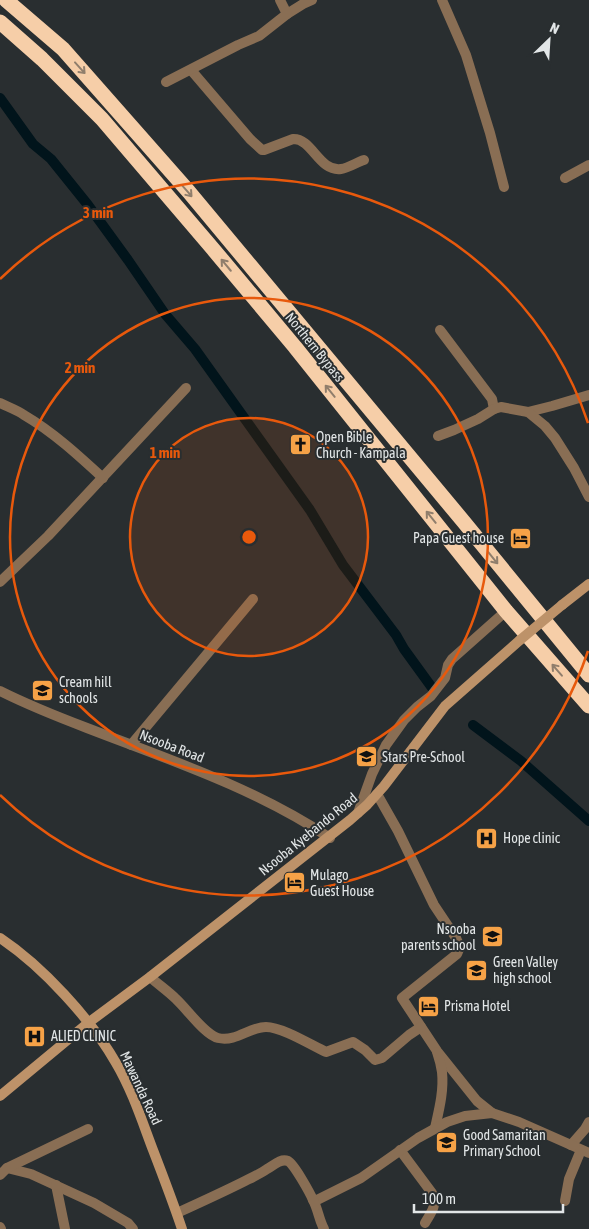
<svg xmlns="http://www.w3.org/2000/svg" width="589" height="1229" viewBox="0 0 589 1229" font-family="'Asap Condensed',sans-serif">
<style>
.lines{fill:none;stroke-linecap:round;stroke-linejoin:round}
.canal{stroke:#01141b;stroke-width:10}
.street{stroke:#896e54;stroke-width:10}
.secondary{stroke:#bd9269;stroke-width:10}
.highway{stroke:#f6cea8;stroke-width:15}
.secondary-bridge{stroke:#bd9269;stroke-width:10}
.oneway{stroke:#907e6c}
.ring{fill:none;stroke:#e8590c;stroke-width:2.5}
.labels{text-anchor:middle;stroke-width:4;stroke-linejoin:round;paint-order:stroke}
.street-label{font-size:14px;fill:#e2e6e7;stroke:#292e30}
.poi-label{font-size:14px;fill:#e2e6e7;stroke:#292e30;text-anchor:start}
.centre{fill:#e8590c;stroke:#292e30;stroke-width:2.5}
.ring-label{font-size:15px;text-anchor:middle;font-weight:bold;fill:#e8590c;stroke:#292e30;stroke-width:4;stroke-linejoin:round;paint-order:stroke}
</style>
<rect width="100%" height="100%" fill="#292e30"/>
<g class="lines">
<!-- canal -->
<g class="canal">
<polyline points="0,98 33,144 51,159 88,205 128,260 165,314 195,349 310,510 343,565 396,635 404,649 433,689"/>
<polyline points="473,725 521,761 589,821"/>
</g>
<!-- street -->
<g class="street">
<polyline points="442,0 466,55 490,133 504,187"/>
<polyline points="287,14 303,4 312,0"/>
<path d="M191,70L250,139L262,150H264L293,139C312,138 319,172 341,169C349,168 357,162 364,160"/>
<polyline points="166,82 238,45 259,36 287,14 280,0"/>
<polyline points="565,178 589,165"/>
<polyline points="440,330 492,399 494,409"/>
<path d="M0,403C8,407 17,410 24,415C53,432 78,455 103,478"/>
<polyline points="528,412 552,406 589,395"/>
<polyline points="438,436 454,430 478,419 494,409 501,407 528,412 545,426 555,438 574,468 589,497"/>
<polyline points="0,582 48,536 186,388"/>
<path d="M0,691C28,705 58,717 87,728C170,760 255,788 330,838"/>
<polyline points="131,745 253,599"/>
<polyline points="377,794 398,831 434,905 456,938 460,947 457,954 402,998 437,1051 477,1101 492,1113"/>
<polyline points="358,813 372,774 386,745 404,720 417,707 431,696 445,678 448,665 452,659 506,611"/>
<path d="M150,977C159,985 168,991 176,999C187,1009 205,1035 218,1038C237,1042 249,1027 266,1027C282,1027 311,1045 326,1052L353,1042L365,1050L375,1060L382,1058L409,1035L421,1027"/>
<path d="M435,1128C439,1110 444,1091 442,1072C441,1065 439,1058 437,1052"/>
<polyline points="571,1145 585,1129 589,1122"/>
<path d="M400,1150L432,1193C437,1207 432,1211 425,1223"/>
<polyline points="7,1168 31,1174 94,1203 128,1223 133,1229"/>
<polyline points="0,1175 7,1168 88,1129"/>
<polyline points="56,1185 65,1229"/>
<polyline points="313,1200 315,1201 361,1178 418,1138 447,1122 465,1116 492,1113 519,1122 589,1153"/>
<polyline points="565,1201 569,1179 581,1150"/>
<path d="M177,1213C199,1203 221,1193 243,1182C251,1178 260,1174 267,1169C273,1166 280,1158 288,1161C294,1164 310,1193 313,1200C318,1209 319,1220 324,1229"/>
<polyline points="0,1227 1,1229"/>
</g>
<!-- secondary -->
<g class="secondary">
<polyline points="562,605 589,584"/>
<path d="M0,938C42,966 91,1019 116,1063C132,1090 142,1121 153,1150C163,1176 173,1202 182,1229"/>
<polyline points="0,1096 88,1023 150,977 350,820 367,805 384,786 445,706 520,640"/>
</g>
<!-- highway -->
<g class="highway">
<polyline points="6,0 63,49 189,192 463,521 589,675"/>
<polyline points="0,22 42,59 102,119 213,249 295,347 506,611 589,706"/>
</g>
<!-- secondary-bridge -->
<polyline class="secondary-bridge" points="520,640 562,605"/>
</g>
<!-- one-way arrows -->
<defs><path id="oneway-shaft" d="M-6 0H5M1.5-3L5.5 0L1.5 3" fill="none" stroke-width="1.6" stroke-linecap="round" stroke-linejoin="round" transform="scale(1.25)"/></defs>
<g class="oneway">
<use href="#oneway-shaft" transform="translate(80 68) rotate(48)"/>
<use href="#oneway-shaft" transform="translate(187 191) rotate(49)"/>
<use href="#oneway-shaft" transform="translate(226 265) rotate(-130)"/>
<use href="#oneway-shaft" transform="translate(330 391) rotate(-129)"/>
<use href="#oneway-shaft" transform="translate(431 517) rotate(-129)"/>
<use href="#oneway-shaft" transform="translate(493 558) rotate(51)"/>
<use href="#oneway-shaft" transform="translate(557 670) rotate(-131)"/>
</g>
<!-- distance rings -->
<circle cx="249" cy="537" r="119" fill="#e8590c" fill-opacity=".12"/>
<g class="ring">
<circle cx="249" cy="537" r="119"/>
<circle cx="249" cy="537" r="239"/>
<path d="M588 651A358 358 0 0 1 0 795M0 279A358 358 0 0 1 588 423"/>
</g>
<!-- icons -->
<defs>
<symbol id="church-square" viewBox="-11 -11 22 22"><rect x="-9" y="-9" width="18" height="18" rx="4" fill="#f6a247" stroke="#292e30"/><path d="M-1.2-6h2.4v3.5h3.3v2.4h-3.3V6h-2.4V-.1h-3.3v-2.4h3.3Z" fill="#111"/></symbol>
<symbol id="hotel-square" viewBox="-11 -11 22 22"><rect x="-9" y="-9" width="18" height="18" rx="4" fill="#f6a247" stroke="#292e30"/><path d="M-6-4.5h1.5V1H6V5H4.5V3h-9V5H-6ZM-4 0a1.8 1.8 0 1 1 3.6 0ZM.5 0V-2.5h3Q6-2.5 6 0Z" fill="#111"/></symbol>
<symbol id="school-square" viewBox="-11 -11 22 22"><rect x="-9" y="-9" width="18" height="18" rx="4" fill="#f6a247" stroke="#292e30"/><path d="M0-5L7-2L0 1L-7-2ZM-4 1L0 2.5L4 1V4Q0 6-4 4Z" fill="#111"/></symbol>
<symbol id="hospital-square" viewBox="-11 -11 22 22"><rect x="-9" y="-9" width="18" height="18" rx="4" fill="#f6a247" stroke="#292e30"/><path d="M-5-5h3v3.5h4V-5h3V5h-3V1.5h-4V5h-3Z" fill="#111"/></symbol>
</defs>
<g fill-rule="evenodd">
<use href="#church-square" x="288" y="432" width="25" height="25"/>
<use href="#hotel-square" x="508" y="526" width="25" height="25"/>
<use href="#school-square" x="30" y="678" width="25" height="25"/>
<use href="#school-square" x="354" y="744" width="25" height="25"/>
<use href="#hospital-square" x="474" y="826" width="25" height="25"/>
<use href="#hotel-square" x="282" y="870" width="25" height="25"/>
<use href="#school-square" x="480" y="924" width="25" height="25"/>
<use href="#school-square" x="464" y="958" width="25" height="25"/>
<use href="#hotel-square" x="416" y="994" width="25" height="25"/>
<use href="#hospital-square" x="22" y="1024" width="25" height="25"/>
<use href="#school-square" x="434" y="1130" width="25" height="25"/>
</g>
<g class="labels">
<!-- street labels -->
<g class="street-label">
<text transform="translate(315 347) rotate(51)" y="5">Northern Bypass</text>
<text transform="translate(172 746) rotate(21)" y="5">Nsooba Road</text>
<text transform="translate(308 834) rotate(-39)" y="5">Nsooba Kyebando Road</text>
<text transform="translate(141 1088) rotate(65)" y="5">Mawanda Road</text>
</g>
<!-- poi labels -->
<g class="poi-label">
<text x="316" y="442">Open Bible<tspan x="316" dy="16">Church - Kampala</tspan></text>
<text x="504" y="543" text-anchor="end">Papa Guest house</text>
<text x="59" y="687">Cream hill<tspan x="59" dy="16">schools</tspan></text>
<text x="382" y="762">Stars Pre-School</text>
<text x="503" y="843">Hope clinic</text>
<text x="310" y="880">Mulago<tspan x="310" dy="16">Guest House</tspan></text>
<text x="476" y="934" text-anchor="end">Nsooba<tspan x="476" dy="16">parents school</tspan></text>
<text x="493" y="967">Green Valley<tspan x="493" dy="16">high school</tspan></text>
<text x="444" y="1011">Prisma Hotel</text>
<text x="51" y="1041">ALIED CLINIC</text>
<text x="463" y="1140">Good Samaritan<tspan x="463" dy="16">Primary School</tspan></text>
</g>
</g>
<circle cx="249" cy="537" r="8" class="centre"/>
<g class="ring-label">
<text x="98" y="218">3 min</text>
<text x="80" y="373">2 min</text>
<text x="165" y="458">1 min</text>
</g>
<!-- north arrow -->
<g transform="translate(549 40) rotate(25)" stroke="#292e30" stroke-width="4" paint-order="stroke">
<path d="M0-4L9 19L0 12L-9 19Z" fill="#e2e6e7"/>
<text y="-8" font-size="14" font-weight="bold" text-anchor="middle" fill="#e2e6e7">N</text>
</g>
<!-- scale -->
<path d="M414 1204v8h149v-8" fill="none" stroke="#e2e6e7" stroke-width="2.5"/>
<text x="422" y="1204" font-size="15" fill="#e2e6e7" stroke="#292e30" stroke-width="4" paint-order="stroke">100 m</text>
</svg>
